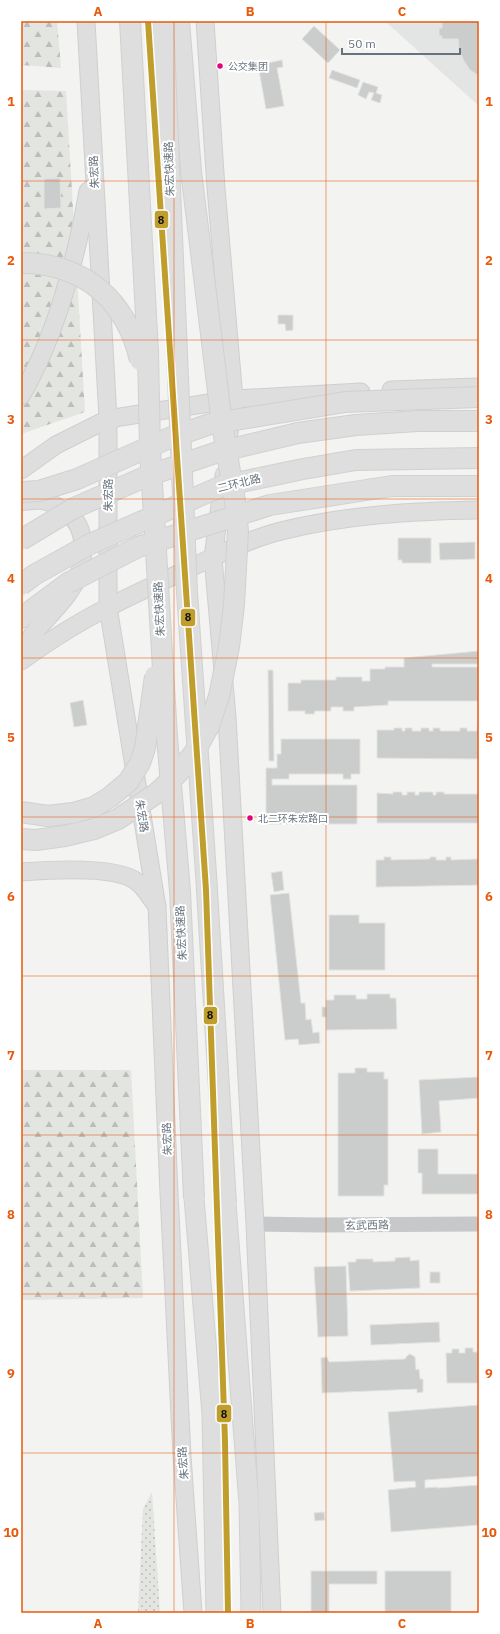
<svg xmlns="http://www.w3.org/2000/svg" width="500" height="1634" viewBox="0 0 500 1634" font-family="'IBM Plex Sans','Noto Sans SC',sans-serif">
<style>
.built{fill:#e3e4e4}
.grass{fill:url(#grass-dots)}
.forest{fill:url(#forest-firs)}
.building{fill:#cbcccc;stroke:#e2e2e1}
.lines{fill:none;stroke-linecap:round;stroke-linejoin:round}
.secondary-casing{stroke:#cfcfcf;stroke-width:19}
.primary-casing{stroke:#d0d1d1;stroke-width:21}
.trunk-casing{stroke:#d0d1d1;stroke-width:22}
.tertiary{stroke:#c7c8c9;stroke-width:15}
.secondary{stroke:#dddedd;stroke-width:17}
.primary{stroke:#dddedd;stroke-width:19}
.trunk{stroke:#dddedd;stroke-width:20}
.trunk-bridge-casing{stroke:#d0d1d1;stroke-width:22;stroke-linecap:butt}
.trunk-bridge{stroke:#dddedd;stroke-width:20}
.metro-1-casing{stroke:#fff;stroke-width:9}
.metro-1{stroke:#c09e2e;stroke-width:6}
.grid{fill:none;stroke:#e8590c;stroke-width:1;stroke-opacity:0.55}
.bus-dot{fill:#e5007d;stroke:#fff;stroke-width:1.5}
.labels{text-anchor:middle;stroke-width:4;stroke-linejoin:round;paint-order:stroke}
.bus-label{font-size:10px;fill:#66737e;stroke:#fff;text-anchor:start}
.street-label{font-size:11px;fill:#66737e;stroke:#fff}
.line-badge{stroke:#fff;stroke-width:1.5}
.pale-badge-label{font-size:11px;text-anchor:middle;font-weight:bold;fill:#111}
.neatline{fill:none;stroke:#e8590c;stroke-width:1.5}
.grid-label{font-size:13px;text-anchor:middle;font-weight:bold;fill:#e8590c}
</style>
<defs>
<pattern id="grass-dots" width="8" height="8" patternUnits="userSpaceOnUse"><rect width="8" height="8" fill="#e2e5e0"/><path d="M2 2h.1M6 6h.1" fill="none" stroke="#bbbebb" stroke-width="1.8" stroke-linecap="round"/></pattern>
<pattern id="forest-firs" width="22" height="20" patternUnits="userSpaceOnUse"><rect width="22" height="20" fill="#e2e5e0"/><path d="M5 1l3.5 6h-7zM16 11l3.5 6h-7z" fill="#bbbebb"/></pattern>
</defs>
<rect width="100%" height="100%" fill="#f3f3f1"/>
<!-- built -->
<polygon class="built" points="385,21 479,21 479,106"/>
<!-- grass -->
<polygon class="grass" points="152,1492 160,1613 138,1613 143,1509"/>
<!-- forest -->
<g class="forest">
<polygon points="21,21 57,21 61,68 21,65"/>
<polygon points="21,90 66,91 85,412 21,434"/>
<polygon points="21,1070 131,1070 143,1298 21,1300"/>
</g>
<!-- building -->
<g class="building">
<polygon points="442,21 479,21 479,76 470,70 464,61 459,50 458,39 442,39 442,36 439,36 439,28 442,28"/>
<polygon points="314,26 340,50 328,63 302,39"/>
<polygon points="282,60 283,67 277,68 284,106 266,109 258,65"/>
<polygon points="332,70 360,80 357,88 329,78"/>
<polygon points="363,82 378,87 376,93 382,95 380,103 371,100 374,93 369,92 366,99 358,95"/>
<polygon points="60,178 61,208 44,209 44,179"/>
<polygon points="278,315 293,315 293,330 286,331 285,324 278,324"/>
<polygon points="398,538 431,538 431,563 402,563 402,560 398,560"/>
<polygon points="475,542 475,559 440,560 439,543"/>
<polygon points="479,651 479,664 432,664 432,667 479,667 479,701 388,701 388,705 354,707 354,711 343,711 343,707 331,707 331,711 315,711 314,714 305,714 305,711 288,711 288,683 301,683 301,680 336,680 336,677 362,677 362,681 370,681 370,669 385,669 385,667 404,667 404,658"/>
<polygon points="268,670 273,670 274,761 269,761"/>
<polygon points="83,700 87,725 74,727 70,703"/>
<polygon points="477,727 479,727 479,759 377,758 377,730 394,730 394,728 402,728 402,731 405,731 405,728 412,728 412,731 421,731 421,728 429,728 429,731 433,731 433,728 440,728 440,731 460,731 460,728 467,728 467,731 477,731"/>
<polygon points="281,739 360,739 360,774 351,774 351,779 343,779 343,774 289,774 289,779 272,779 272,785 357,785 357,824 266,824 266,768 277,768 277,754 281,754"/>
<polygon points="393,792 402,792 402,795 407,795 407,792 415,792 415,795 419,795 419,792 433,792 433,795 436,795 436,792 444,792 444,794 479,794 479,823 377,823 377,793 393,794"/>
<polygon points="384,857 391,857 391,860 430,859 430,857 436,857 436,860 446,860 446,857 451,857 451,860 479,859 479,885 376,887 376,860 384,860"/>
<polygon points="282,871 284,890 274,892 271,873"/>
<polygon points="289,893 301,1003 305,1003 306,1020 311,1019 313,1033 319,1032 320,1043 299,1045 298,1039 285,1040 270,895"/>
<polygon points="329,915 359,915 359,923 385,923 385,970 329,970"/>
<polygon points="367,994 390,994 390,998 396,998 397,1029 326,1030 326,1017 322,1017 322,1007 326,1007 326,1000 334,1000 334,995 356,995 356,999 367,999"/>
<polygon points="355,1068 367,1068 367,1072 384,1072 384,1079 388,1079 388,1185 384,1185 384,1196 338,1196 338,1073 355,1073"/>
<polygon points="479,1077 479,1098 439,1101 441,1132 422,1134 419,1080"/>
<polygon points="418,1149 438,1149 438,1174 479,1174 479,1194 422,1194 422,1173 418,1173"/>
<polygon points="410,1257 410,1261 419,1260 420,1288 350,1291 348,1262 356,1262 356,1259 373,1259 373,1262 395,1261 395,1258"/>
<polygon points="346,1266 348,1336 318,1337 314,1267"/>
<rect x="430" y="1272" width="10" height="11"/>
<polygon points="439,1322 440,1342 371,1345 370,1325"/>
<polygon points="465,1348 473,1348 473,1352 479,1352 479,1383 447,1383 446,1353 452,1353 452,1349 459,1349 459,1353 465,1353"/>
<polygon points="410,1354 415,1357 416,1370 419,1369 420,1379 423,1379 423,1392 417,1393 417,1389 322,1393 321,1358 327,1357 329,1362 405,1359 407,1356"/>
<polygon points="479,1405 479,1476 425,1480 425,1488 437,1487 437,1488 479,1485 479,1525 391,1532 388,1490 416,1487 415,1481 394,1482 388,1412"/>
<polygon points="324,1512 325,1520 315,1521 314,1513"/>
<polygon points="311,1571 377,1571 377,1584 329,1584 329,1613 311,1613"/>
<rect x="385" y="1571" width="66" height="42"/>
</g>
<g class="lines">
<defs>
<g id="secondary">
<polyline points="86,21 108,419 108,607 157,907 169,1193 182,1456 193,1613"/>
<polyline points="205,21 216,188 234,399 229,433"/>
<polyline points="391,390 477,387"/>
<path d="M21,396C57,335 76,259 88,191"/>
<polyline points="21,470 56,445 108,419 234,399 361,392"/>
<polyline points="224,475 213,558 227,717 255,1224 272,1613"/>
<path d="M21,502C45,498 49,500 69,515C78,521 82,532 83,544C83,553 83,562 80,571C74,593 47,617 33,634C29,640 25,646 21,652"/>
<path d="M21,661C49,641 78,622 109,607C135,593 162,582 188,569C218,555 249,539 281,531C346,515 412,511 479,510"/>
<path d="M21,872C47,870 118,865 137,882C145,888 151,899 157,906"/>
</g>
<g id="primary">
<polyline points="194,1198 212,1414 216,1613"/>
<polyline points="226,1203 249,1504 251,1613"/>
</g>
<g id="trunk">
<polyline points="179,21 191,171"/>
<polyline points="21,618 68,583"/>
</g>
</defs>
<!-- secondary casing -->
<use href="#secondary" class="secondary-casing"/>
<!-- primary casing -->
<use href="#primary" class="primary-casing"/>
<!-- trunk casing -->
<use href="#trunk" class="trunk-casing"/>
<!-- tertiary -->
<polyline class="tertiary" points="255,1224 319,1225 479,1224"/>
<!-- secondary -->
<use href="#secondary" class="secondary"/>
<!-- primary -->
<use href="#primary" class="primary"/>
<!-- trunk -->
<use href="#trunk" class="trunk"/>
<defs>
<g id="trunk-bridge">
<polyline points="130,21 148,352 150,449 167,737 180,891 194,1198"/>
<polyline points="163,21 187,592 206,874 226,1203"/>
<path d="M21,263C84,263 126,300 140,360"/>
<polyline points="21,492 39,491 77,479 167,439 210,424 345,402 479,397"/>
<polyline points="21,540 74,508 147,476 218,452 298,433 356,425 418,421 479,421"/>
<polyline points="68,583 138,547 270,505 392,486 479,486"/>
<polyline points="21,585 34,575 88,545 222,486 303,469 356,460 479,458"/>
<polyline points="21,812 48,816 73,813 94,807 110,797 128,782 140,763 145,748 155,676"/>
<polyline points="21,839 36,840 65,836 94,829 118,819 157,793 177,774 194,753 209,726 219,696 229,647 234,605 238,531 235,501 222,424 191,171"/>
</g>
</defs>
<!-- trunk-bridge casing -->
<use href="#trunk-bridge" class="trunk-bridge-casing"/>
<!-- trunk-bridge -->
<use href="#trunk-bridge" class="trunk-bridge"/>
<defs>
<polyline id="metro-1" points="148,21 206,890 225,1441 228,1613"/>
</defs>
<!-- metro-1 casing -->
<use href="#metro-1" class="metro-1-casing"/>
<!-- metro-1 -->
<use href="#metro-1" class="metro-1"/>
</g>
<!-- grid -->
<path class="grid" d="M174,21V1613M326,21V1613M21,181H479M21,340H479M21,499H479M21,658H479M21,817H479M21,976H479M21,1135H479M21,1294H479M21,1453H479"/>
<!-- markers -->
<g class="bus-dot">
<circle cx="220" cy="66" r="3.5"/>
<circle cx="250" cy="818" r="3.5"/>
</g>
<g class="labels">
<!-- bus labels -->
<g class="bus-label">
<text x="228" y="70">公交集团</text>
<text x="258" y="822">北二环朱宏路口</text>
</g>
<!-- street labels -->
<g class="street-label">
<text transform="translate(169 169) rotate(-92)" y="4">朱宏快速路</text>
<text transform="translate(94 172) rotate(-93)" y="4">朱宏路</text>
<text transform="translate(239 483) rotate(-14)" y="4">二环北路</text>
<text transform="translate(108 495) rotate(-90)" y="4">朱宏路</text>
<text transform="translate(159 609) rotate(-93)" y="4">朱宏快速路</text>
<text transform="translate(142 816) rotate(81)" y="4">朱宏路</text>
<text transform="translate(181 933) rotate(-93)" y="4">朱宏快速路</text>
<text transform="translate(167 1139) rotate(-92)" y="4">朱宏路</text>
<text transform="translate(367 1225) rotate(-1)" y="4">玄武西路</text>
<text transform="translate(183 1463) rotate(-94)" y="4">朱宏路</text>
</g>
</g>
<g class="line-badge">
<rect x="154" y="210" width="15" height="19" rx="4" fill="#c09e2e"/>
<rect x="180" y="608" width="16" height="19" rx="4" fill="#c09e2e"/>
<rect x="203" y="1006" width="15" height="19" rx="4" fill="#c09e2e"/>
<rect x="216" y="1404" width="16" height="19" rx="4" fill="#c09e2e"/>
</g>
<g class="pale-badge-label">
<text x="161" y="224">8</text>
<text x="188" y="621">8</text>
<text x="210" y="1019">8</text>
<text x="224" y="1418">8</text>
</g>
<!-- border -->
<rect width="500" height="1634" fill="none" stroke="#ffffff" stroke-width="44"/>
<!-- scale -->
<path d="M342 48v6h118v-6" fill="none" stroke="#66737e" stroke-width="2"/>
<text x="348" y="48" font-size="12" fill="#66737e" stroke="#ffffff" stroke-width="3" paint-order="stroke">50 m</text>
<rect x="22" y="22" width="456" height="1590" class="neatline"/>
<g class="grid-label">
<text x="98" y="16">A</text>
<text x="250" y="16">B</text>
<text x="402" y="16">C</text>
<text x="11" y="106">1</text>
<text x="489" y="106">1</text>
<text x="11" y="265">2</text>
<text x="489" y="265">2</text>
<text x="11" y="424">3</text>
<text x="489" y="424">3</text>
<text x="11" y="583">4</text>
<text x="489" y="583">4</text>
<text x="11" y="742">5</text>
<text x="489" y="742">5</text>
<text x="11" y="901">6</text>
<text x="489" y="901">6</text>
<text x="11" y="1060">7</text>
<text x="489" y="1060">7</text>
<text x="11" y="1219">8</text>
<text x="489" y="1219">8</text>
<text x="11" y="1378">9</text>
<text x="489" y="1378">9</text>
<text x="11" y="1537">10</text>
<text x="489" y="1537">10</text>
<text x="98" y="1628">A</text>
<text x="250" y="1628">B</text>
<text x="402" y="1628">C</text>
</g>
</svg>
